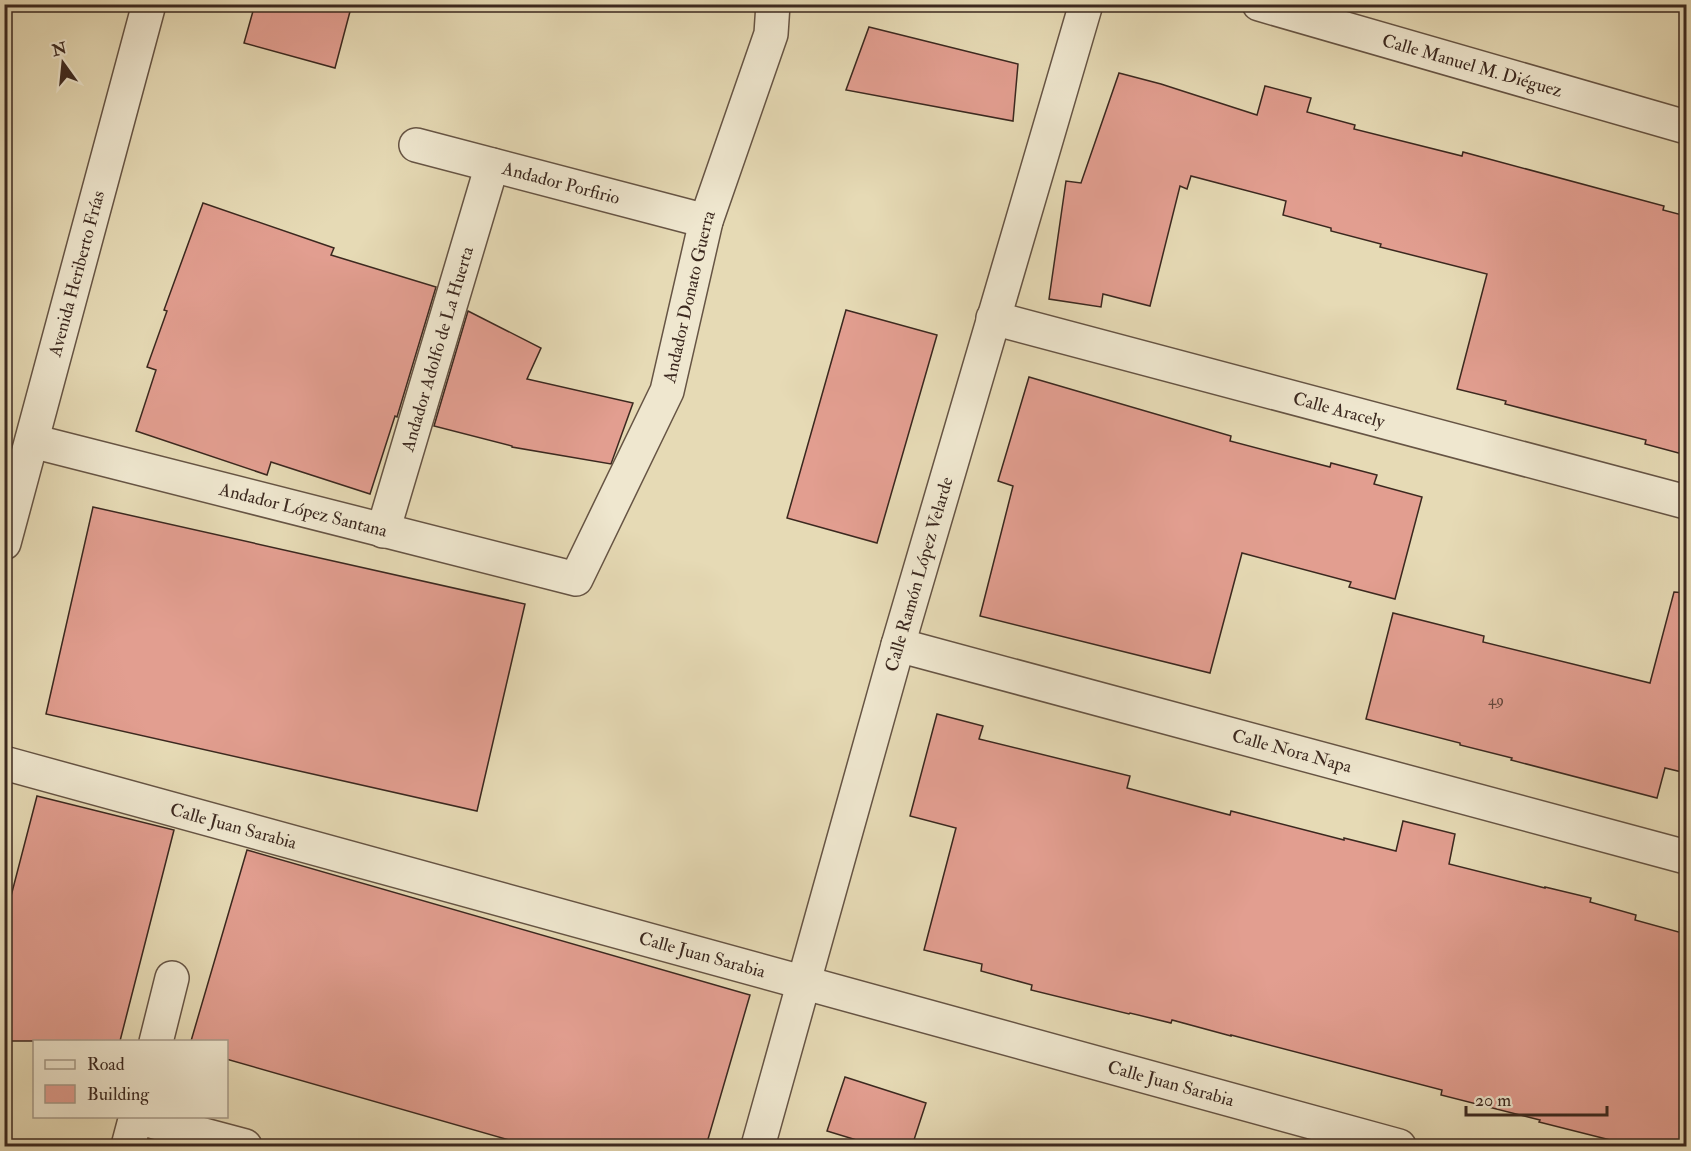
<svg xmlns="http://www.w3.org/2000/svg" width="1691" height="1151" viewBox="0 0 1691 1151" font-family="'IM FELL Double Pica',serif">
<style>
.building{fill:#e29e90;stroke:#3b281f;stroke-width:1.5}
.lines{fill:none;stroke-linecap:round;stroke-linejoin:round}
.minor-casing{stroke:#665444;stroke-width:36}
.tertiary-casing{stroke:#665444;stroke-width:36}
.minor{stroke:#efe7cf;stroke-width:33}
.tertiary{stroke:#efe7cf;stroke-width:33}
.labels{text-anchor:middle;stroke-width:4.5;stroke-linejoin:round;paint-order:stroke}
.number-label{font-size:15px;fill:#65463b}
.street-label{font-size:18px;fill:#3b281f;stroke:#efe7cf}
</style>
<rect width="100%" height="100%" fill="#e6dab5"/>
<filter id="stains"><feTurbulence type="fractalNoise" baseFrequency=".00333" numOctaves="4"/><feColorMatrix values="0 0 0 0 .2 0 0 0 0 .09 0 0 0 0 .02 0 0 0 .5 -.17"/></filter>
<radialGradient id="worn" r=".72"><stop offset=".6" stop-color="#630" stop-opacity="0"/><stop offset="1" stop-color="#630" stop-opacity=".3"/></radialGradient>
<!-- building -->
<g class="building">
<polygon points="255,4 352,4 335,68 244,43"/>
<polygon points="869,27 1018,64 1013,121 846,90"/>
<polygon points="1119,73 1161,84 1257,115 1265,86 1311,98 1307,112 1355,125 1354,129 1462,156 1463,152 1664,206 1663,210 1686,216 1686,455 1645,444 1646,440 1505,404 1506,401 1457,389 1487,274 1380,247 1381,244 1331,231 1331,228 1283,215 1286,201 1191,176 1187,189 1180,186 1150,306 1103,294 1101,307 1049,299 1066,181 1081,183"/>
<polygon points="203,203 334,248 331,255 436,287 397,417 395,416 370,494 271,462 267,475 136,431 156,370 147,367 167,311 164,310"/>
<polygon points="846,310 937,335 877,543 787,518"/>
<polygon points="468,311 541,348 527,379 633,403 611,464 512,447 512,446 434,426"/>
<polygon points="1029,377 1231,436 1230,441 1330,467 1331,463 1377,475 1374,484 1422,497 1395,599 1349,587 1351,582 1242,553 1210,673 980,616 1013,486 998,481"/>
<polygon points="93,507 525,604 477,811 46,714"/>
<polygon points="1674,592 1686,593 1686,773 1665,768 1657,798 1511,760 1512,758 1460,745 1460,743 1366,719 1393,613 1484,636 1483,642 1650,683"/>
<polygon points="937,714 983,726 979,739 1130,776 1127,788 1230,815 1231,811 1344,840 1344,838 1396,851 1403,821 1455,834 1449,864 1545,888 1545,887 1591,898 1590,902 1636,915 1635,920 1686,934 1686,1146 1634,1146 1539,1122 1540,1120 1441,1095 1442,1090 1231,1035 1231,1036 1172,1020 1171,1023 1130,1013 1129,1014 1031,990 1032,985 981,971 982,964 924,950 956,828 910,816"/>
<polygon points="37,796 174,830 120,1041 4,1041 4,923"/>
<polygon points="247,850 750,995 706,1146 530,1146 226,1059 226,1041 191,1041"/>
<polygon points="845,1077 926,1103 912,1146 876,1146 827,1131"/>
</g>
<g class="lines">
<defs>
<g id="minor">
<path id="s1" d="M1259,4L1686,127"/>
<path id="s2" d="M416,145L706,221"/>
<path id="s3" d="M993,318L1686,502"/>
<path id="s4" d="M32,441L576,579L667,391L706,221L771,34L773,4"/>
<path id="s5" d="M383,531L492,165"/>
<path id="s6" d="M898,645L1686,857"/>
<path id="s7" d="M4,763L1399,1146"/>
<polyline points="156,1042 172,978"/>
<polyline points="136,1117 245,1146"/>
<polyline points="128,1146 136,1116"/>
<path id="s8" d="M758,1146L898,645L1086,4"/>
</g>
<g id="tertiary">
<path id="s9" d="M4,543L149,4"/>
</g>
</defs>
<!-- minor casing -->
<use href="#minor" class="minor-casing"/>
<!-- tertiary casing -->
<use href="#tertiary" class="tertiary-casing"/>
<!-- minor -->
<use href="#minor" class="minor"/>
<!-- tertiary -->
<use href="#tertiary" class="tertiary"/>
</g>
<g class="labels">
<!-- number labels -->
<g class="number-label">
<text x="1496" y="705">49</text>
</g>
<!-- street labels -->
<g class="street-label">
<text dy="6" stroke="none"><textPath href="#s1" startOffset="222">Calle Manuel M. Diéguez</textPath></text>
<text dy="6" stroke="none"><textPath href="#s2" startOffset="150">Andador Porfirio</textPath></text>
<text dy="6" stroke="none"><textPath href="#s9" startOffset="279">Avenida Heriberto Frías</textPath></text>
<text dy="6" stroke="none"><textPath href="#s4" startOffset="867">Andador Donato Guerra</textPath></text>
<text dy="6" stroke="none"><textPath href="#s5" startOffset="190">Andador Adolfo de La Huerta</textPath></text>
<text dy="6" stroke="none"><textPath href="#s3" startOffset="358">Calle Aracely</textPath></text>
<text dy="6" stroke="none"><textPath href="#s4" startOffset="280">Andador López Santana</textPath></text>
<text dy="6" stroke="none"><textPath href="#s8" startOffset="594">Calle Ramón López Velarde</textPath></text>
<text dy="6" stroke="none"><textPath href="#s6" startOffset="408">Calle Nora Napa</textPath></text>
<text dy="6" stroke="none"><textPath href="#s7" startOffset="238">Calle Juan Sarabia</textPath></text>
<text dy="6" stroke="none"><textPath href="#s7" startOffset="724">Calle Juan Sarabia</textPath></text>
<text dy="6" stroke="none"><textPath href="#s7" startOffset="1210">Calle Juan Sarabia</textPath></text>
</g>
</g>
<!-- margin -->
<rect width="1691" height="1151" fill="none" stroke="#e6dab5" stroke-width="24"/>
<rect x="6" y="6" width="1679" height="1139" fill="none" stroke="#3b281f" stroke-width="3"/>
<rect x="12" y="12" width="1667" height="1127" fill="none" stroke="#3b281f" stroke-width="1.5"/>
<!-- legend -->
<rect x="33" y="1040" width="195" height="78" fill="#efe7cf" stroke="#a79b89" stroke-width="1.5"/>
<rect x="45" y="1060" width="30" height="9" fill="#efe7cf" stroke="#a79b89" stroke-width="1.5"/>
<text x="87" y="1070" font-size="18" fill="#3b281f">Road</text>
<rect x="45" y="1085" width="30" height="18" fill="#e29e90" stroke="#a79b89" stroke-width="1.5"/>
<text x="87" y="1100" font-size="18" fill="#3b281f">Building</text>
<!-- north arrow -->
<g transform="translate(63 63) rotate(345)" stroke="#efe7cf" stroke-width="4.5" paint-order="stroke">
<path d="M0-4.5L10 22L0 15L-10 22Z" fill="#3b281f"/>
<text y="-9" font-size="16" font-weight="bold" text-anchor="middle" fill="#3b281f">N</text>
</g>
<!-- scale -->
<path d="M1466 1106v9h141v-9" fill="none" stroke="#3b281f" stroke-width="3"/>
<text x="1475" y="1106" font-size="18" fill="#3b281f" stroke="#efe7cf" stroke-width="4.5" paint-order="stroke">20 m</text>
<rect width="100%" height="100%" filter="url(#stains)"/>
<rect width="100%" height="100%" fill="url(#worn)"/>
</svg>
